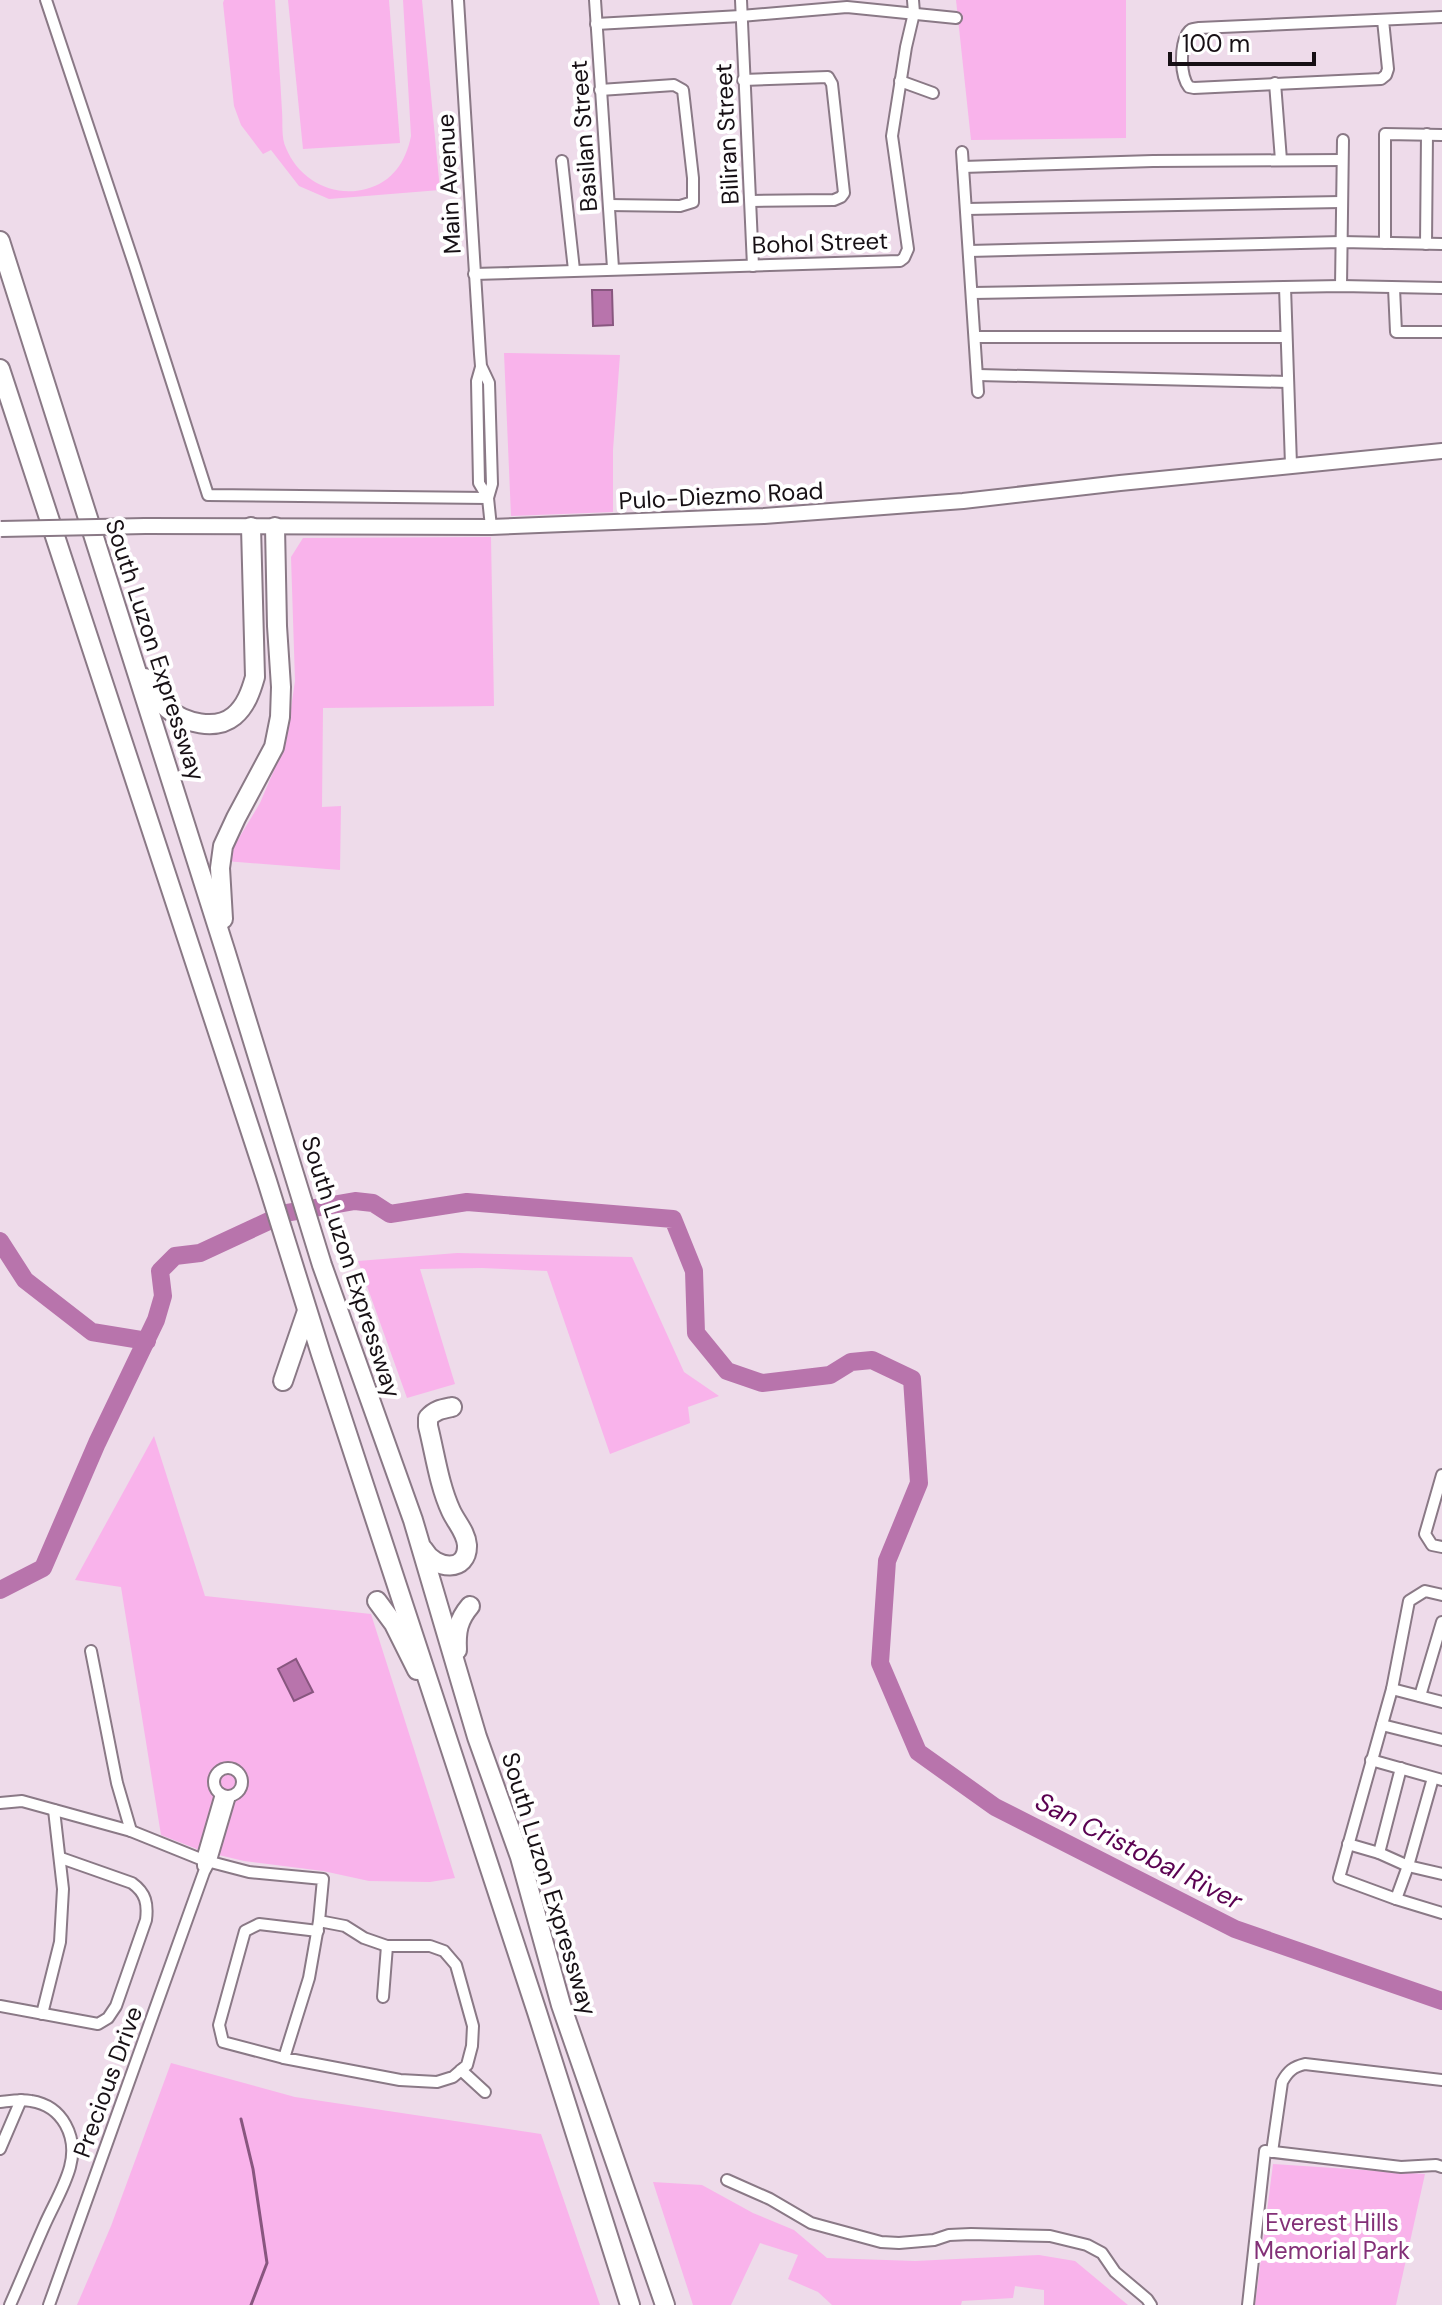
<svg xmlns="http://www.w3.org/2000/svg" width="1442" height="2305" viewBox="0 0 1442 2305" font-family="'DM Sans',sans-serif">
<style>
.green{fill:#f9b3eb}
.water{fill:#b874ac;stroke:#88567f;stroke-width:2}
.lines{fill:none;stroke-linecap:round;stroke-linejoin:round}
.stream{stroke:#88567f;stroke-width:3}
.river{stroke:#b874ac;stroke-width:18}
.street-casing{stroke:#8a7986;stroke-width:14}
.secondary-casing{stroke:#8a7986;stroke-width:18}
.highway-casing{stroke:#8a7986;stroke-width:22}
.street{stroke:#fff;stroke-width:10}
.secondary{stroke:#fff;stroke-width:14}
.highway{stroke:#fff;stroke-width:18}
.secondary-bridge-casing{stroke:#8a7986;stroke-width:18;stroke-linecap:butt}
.secondary-bridge{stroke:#fff;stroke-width:14}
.labels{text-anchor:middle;stroke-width:8;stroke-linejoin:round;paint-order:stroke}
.street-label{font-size:24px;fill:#171015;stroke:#fff}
.park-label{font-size:24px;fill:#833077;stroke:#fff}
.water-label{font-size:26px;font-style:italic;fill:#5a0251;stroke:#fff}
</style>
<rect width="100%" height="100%" fill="#eedbea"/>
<!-- green -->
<g class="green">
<path d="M224,0H275C277,37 280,74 282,111C283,123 281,138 286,148C299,180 333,198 366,189C393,182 406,161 411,136L403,0H422L440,190L329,199L299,186L271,150L263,154L241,125L234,106L223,3Z"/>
<polygon points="288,0 389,0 400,143 303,149"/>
<polygon points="956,0 1126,0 1126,138 971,140"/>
<polygon points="504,353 620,355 613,450 613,512 511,516"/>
<polygon points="491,537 494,706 323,708 322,807 341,806 340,870 225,861 260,803 286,742 295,681 291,557 303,538"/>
<polygon points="457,1253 632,1257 684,1372 719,1396 688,1407 690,1423 610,1454 547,1271 482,1268 420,1269 455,1384 407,1398 358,1261"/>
<polygon points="154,1436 205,1596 371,1614 455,1878 430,1882 369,1881 323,1871 244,1861 202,1851 161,1835 121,1587 75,1580"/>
<polygon points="171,2063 295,2097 541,2134 600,2305 77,2305 111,2226"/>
<polygon points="1273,2164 1425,2174 1396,2305 1255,2305"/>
<polygon points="653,2182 702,2185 753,2213 794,2230 827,2258 915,2261 1039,2255 1075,2261 1128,2305 1044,2305 1044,2290 1015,2286 1013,2298 962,2301 961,2305 832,2305 818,2292 788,2279 798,2255 760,2243 731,2305 693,2305"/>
</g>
<!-- water -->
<g class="water">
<polygon points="592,290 612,290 613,325 593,326"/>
<polygon points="296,1659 313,1692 294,1701 278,1669"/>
</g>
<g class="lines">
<!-- stream -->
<polyline class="stream" points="241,2119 253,2169 267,2263 251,2305"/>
<!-- river -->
<g class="river">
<polyline points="0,1241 25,1280 92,1332 147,1341"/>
<polyline points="0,1590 43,1568 97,1443 156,1320 163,1296 160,1271 175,1256 200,1253 286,1213 355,1201 373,1203 390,1214 467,1202 673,1219 694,1271 696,1333 727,1371 762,1383 830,1375 851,1362 872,1360 912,1379 919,1483 887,1561 880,1663 918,1752 995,1807 1235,1929 1442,2001"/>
</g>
<defs>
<g id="street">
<polyline points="46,0 135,267 208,495 488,498"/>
<polyline points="458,0 480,354 481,366 489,383 492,484 488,498 491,527"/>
<polyline points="595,0 613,268"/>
<polyline points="741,0 753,266"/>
<path d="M1383,20L1388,69L1386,75L1381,79L1194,88L1189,87C1180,76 1180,47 1187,34C1191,28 1193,29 1199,28L1442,17"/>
<polyline points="596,24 741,16 847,7 956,18"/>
<polyline points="743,80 828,77 832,84 844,193 841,197 834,200 751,201"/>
<polyline points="900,81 933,93"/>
<polyline points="1275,83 1281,160"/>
<polyline points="600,90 674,85 683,90 693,178 693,202 680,206 609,205"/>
<polyline points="962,152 978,392"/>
<polyline points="562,161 574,270"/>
<polyline points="963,167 1153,161 1342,160"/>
<polyline points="967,209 1341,202"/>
<polyline points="1385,243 1385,134 1442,135"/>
<polyline points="1426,244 1427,134"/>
<polyline points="969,251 1341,242 1442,244"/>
<polyline points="474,274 900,261 904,258 908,249 892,136 906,47 914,13 913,0"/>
<polyline points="1341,286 1343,140"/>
<polyline points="1285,287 1291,465"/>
<polyline points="1394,288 1396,332 1442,332"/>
<polyline points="973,293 1341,286 1442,288"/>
<polyline points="975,337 1286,337"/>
<polyline points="481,367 477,381 479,483 488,498"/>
<polyline points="978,375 1288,382"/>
<polyline points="1442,1475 1425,1534 1432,1545 1442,1547"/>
<polyline points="1442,1595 1425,1591 1409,1601 1392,1689 1339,1878 1396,1899 1442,1913"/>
<polyline points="91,1651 117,1783 131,1831"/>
<polyline points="1392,1689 1442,1702"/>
<polyline points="1420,1696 1442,1622"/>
<polyline points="1382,1725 1442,1740"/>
<polyline points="1371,1760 1442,1780"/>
<circle cx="228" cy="1782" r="14"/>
<polyline points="0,1803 22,1801 131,1831 203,1860 249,1872 323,1879 319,1921 345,1926 364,1938 387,1946 430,1946 444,1951 456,1965 473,2026 472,2046 467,2065 453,2077 437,2082 400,2080 284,2058 309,1978 319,1921"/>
<polyline points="1348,1844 1379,1853 1408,1866 1442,1874"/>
<polyline points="1379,1853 1401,1768"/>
<polyline points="203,1866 203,1856 221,1794"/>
<polyline points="1396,1899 1408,1866 1433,1778"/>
<polyline points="383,1997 387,1946"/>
<path d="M0,2006L98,2024L108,2018L116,2006L146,1920C148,1904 146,1893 132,1883L61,1858"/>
<polyline points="42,2014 60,1942 63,1889 54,1810"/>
<polyline points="284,2058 223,2042 219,2025 245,1931 259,1924 318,1931"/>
<polyline points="461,2070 485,2092"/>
<path d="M0,2102C10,2101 21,2099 31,2101C63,2106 78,2137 70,2167C65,2186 53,2206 45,2224C33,2251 22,2278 10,2305"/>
<polyline points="0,2149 21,2100"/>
<path d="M1272,2152L1282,2082C1288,2071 1293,2067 1305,2064L1442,2080"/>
<polyline points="727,2180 770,2199 811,2223 881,2242 899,2243 934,2240 949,2235 971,2234 1050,2236 1087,2245 1102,2253 1115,2272 1147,2299 1151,2305"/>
<polyline points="49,2305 204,1872 212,1857 230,1796"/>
<polyline points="1248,2305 1265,2151 1401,2167 1436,2165 1442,2167"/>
</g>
<polyline id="secondary" points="145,526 491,527 764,516 963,501 1120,483 1442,451"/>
<g id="highway">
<polyline points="0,241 225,950 322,1265 413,1520 477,1737 520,1857 561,2005 665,2305"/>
<polyline points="0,369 267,1181 321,1354 537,2012 630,2305"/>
<path d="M145,678C150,688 159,701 168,709C184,723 216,731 234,716C246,706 251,691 255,677L251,527"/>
<polyline points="223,919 220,868 223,846 236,818 274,747 280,717 281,687 277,626 275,527"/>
<polyline points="283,1381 307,1311"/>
<path d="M424,1550C435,1570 468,1573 467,1545C466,1532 456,1522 451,1511C439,1485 435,1454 428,1426V1418C435,1410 442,1409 452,1407"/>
<polyline points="377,1601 394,1624 417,1670"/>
<path d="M457,1650C456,1632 458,1620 470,1606"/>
</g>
</defs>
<!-- street casing -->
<use href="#street" class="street-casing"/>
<!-- secondary casing -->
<use href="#secondary" class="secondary-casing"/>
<!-- highway casing -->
<use href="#highway" class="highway-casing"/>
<!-- street -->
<use href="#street" class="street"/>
<!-- secondary -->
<use href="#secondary" class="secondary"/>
<!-- highway -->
<use href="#highway" class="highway"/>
<defs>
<polyline id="secondary-bridge" points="1,529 145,526"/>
</defs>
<!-- secondary-bridge casing -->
<use href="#secondary-bridge" class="secondary-bridge-casing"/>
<!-- secondary-bridge -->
<use href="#secondary-bridge" class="secondary-bridge"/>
</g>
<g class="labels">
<!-- street labels -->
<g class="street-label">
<text transform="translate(727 134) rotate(-93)" y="8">Biliran Street</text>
<text transform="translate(584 136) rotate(-94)" y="8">Basilan Street</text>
<text transform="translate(449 184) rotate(-93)" y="8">Main Avenue</text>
<text transform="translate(820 243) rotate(-2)" y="8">Bohol Street</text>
<text transform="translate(721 496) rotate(-3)" y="8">Pulo-Diezmo Road</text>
<text transform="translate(155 650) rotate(72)" y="8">South Luzon Expressway</text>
<text transform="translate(351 1267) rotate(72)" y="8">South Luzon Expressway</text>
<text transform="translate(549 1884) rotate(73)" y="8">South Luzon Expressway</text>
<text transform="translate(108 2082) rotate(-70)" y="8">Precious Drive</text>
</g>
<!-- park labels -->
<g class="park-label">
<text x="1332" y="2231">Everest Hills<tspan x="1332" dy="28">Memorial Park</tspan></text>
</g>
<!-- water labels -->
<g class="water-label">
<text transform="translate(1139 1851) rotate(27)" y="9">San Cristobal River</text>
</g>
</g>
<!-- scale -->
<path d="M1170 52v12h144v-12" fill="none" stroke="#171015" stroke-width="4"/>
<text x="1182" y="52" font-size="24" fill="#171015" stroke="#ffffff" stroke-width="6" paint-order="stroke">100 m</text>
</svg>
